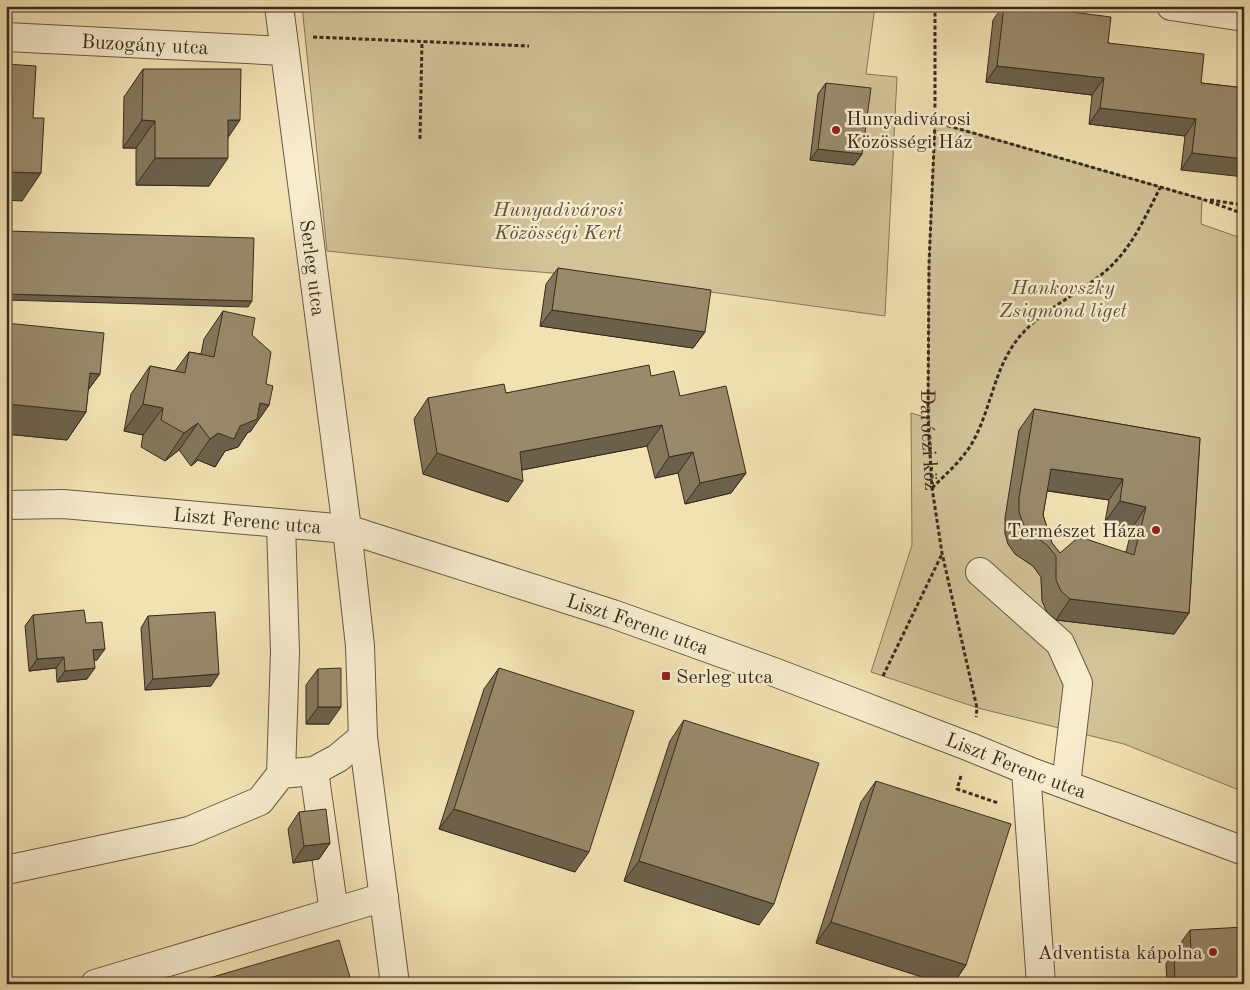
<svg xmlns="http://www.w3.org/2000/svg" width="1250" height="990" viewBox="0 0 1250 990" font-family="'Old Standard TT',serif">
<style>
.green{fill:#d3c399;stroke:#86775a;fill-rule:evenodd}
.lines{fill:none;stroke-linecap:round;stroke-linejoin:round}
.minor-casing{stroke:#675942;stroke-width:30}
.path{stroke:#392b1c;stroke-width:3;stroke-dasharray:4 2.5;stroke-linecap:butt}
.minor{stroke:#f7ecce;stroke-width:28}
.wall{fill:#84775c;stroke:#392b1c;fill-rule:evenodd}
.shaded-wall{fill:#6b614b;stroke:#392b1c}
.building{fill:#998a6b;stroke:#392b1c;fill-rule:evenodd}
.poi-dot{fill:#8f2418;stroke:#f7ecce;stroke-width:2}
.labels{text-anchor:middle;stroke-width:5;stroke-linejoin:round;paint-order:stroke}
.street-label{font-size:20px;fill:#392b1c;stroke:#f7ecce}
.poi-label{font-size:20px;fill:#392b1c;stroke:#f7ecce;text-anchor:start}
.park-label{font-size:20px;font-style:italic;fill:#60513b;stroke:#f7ecce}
</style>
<rect width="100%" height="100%" fill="#f2e2b3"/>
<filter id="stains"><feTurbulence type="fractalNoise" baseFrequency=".004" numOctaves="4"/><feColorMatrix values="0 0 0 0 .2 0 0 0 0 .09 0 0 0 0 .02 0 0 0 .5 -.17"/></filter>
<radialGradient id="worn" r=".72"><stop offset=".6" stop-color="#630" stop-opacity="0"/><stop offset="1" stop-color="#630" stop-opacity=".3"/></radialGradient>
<!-- green -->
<g class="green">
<polygon points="302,6 875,6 866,74 897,77 885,316 602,277 502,269 327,251"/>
<path d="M935,122L1202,199L1201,224L1244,239V792L1124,744L978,708L871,672L912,545L911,413L928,418L929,264ZM1019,430L1186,459L1174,634L1047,612L1042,601L1041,577L1033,566L1015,554L1008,544L1005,533Z"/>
</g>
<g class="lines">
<defs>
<g id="minor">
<path id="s2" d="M279,6L347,529L360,646L363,737L395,984"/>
<polyline points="1171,6 1244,17"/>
<path id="s3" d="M6,37L284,51"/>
<path id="s4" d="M6,505L63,504L347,529L613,614L774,672L970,747L1026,770L1244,851"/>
<polyline points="980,572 1060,643 1078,683 1066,784"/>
<polyline points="1026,770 1041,984"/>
<polyline points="314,771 334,912"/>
<polyline points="281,774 285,652 281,524"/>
<polyline points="6,870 189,831 260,801 281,774 314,771 338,758 363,737"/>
<polyline points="95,984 384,897"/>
</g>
</defs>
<!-- minor casing -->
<use href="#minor" class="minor-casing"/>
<!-- path -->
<g class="path">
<path id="s1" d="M935,6V122L929,264L928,418L932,488L942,553L977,708L976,717"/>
<polyline points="313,37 529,46"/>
<polyline points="935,122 1202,199 1244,214"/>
<polyline points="420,139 422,42"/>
<polyline points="1210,200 1244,205"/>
<path d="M932,488C946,474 960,462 971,445C989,415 993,376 1012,347C1037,308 1084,295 1115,262C1135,241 1147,213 1160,188"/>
<polyline points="883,676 942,554"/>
<polyline points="961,776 957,789 998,803"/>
</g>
<!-- minor -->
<use href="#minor" class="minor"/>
</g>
<!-- wall -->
<g class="wall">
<polygon points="1003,6 1024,6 1201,83 1244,88 1181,170 1185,136 1089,124 1092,95 986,82 993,20"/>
<polygon points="143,69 228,138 209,186 136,185 136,148 123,148 124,97"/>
<polygon points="826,83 862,154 854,165 810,160 818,94"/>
<polygon points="558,268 705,332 693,348 540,326 546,284"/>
<polygon points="223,311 252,335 266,384 269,405 250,432 248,432 238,447 225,451 215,467 198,460 191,466 179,450 165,461 141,447 143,435 124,431 131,394 150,366 175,371 189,352 201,354 204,339"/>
<polygon points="6,323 100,374 88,390 86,412 67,440 6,434"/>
<polygon points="651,376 680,396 746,473 731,493 685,504 678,473 655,478 647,446 522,470 508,502 423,474 414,419 428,398 506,393"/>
<path d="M1034,409L1200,438L1189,613L1174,634L1056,620L1047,612L1042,601L1041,577L1033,566L1015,554L1008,544L1005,533V518L1019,430ZM1047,491L1109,500L1105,522L1132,528L1126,552L1060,553L1052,543L1043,515Z"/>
<polygon points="33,615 86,623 97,660 94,660 87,679 57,682 56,668 29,671 25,626"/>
<polygon points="148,616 211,686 145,690 141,628"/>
<polygon points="499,668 575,872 439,829 484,689"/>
<polygon points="318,669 329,724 306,724 306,685"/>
<polygon points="684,720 759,925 624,881 670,741"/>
<polygon points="876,781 966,965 953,984 944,984 816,943 861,802"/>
<polygon points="299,812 330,843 319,859 293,863 288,829"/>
<polygon points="1190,930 1244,984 1167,984 1166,964 1174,952 1182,952 1182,941"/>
</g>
<!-- shaded-wall -->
<g class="shaded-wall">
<polygon points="997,66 1104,78 1092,95 986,82"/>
<polygon points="1100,108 1196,119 1185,136 1089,124"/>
<polygon points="142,120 155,121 136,148 123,148"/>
<polygon points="228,120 240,120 221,148"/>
<polygon points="818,149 862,154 854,165 810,160"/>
<polygon points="1192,153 1244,159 1244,177 1181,170"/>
<polygon points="155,158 228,158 209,186 136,185"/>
<polygon points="6,172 41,173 22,201 6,200"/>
<polygon points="6,294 252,301 248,307 6,300"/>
<polygon points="552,310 705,332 693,348 540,326"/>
<polygon points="6,367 11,368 6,375"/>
<polygon points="90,373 100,374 80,401"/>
<polygon points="260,403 269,405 250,432 248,432 238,447 225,451 215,467 198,460 191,466 210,439 218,433 240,426"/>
<polygon points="8,404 86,412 67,440 6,434 6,406"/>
<polygon points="143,404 163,408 143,435 124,431"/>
<polygon points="198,423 179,450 165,461 184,433"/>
<polygon points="662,425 647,446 506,473 520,452"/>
<polygon points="693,452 678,473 655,478 669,457"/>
<polygon points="437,453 523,481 508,502 423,474"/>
<polygon points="1051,469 1123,479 1109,500 1037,489"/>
<polygon points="746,473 731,493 685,504 700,483"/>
<polygon points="1120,501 1146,507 1132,528 1105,522"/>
<polygon points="1070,599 1189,613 1174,634 1056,620"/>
<polygon points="105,649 97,660 85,661 93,650"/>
<polygon points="64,657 56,668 29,671 37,659"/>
<polygon points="95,668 87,679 57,682 65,671"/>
<polygon points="219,674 211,686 145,690 153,679"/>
<polygon points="318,707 341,707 329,724 306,724"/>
<polygon points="454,809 589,852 575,872 439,829"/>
<polygon points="330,843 319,859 293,863 304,846"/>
<polygon points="639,861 774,904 759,925 624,881"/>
<polygon points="831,922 966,965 953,984 944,984 816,943"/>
<polygon points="1244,980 1244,984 1197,984 1199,982"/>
</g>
<!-- building -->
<g class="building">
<polygon points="1004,6 1024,6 1111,17 1108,43 1204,54 1201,83 1244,88 1244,159 1192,153 1196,119 1100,108 1104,78 997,66"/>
<polygon points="6,64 36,66 33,118 44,118 41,173 6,172"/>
<polygon points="143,69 241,69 240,120 228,120 228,158 155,158 155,121 142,120"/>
<polygon points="826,83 871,88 862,154 818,149"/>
<polygon points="6,231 254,238 252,301 6,294"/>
<polygon points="558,268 711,290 705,332 552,310"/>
<polygon points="223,311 255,318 252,335 271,352 266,384 273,386 269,405 260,403 257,419 240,426 234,439 218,433 210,439 198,423 184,433 161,420 163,408 143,404 150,366 185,373 189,352 214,357"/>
<polygon points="6,323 104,333 100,374 90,373 86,412 8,404 11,368 6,367"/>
<polygon points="649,365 651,376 674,371 680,396 726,386 746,473 700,483 693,452 669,457 662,425 520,452 523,481 437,453 428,398 504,384 506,393"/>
<path d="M1034,409L1200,438L1189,613L1070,599L1061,591L1056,580V556L1047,545L1030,533L1023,523L1019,512V498ZM1051,469L1123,479L1120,501L1146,507L1134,555L1083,538L1075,540L1060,553L1052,543L1043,515Z"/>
<polygon points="84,610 86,623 102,622 105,649 93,650 95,668 65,671 64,657 37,659 33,615"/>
<polygon points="215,612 219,674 153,679 148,616"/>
<polygon points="341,668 341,707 318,707 318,669"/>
<polygon points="499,668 634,711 589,852 454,809"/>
<polygon points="684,720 819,763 774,904 639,861"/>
<polygon points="876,781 1011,824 966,965 831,922"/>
<polygon points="326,809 330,843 304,846 299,812"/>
<polygon points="1244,927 1244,980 1199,982 1199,984 1175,984 1174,952 1191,952 1190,930"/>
<polygon points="339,940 352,984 189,984"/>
</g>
<!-- markers -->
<g class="poi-dot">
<circle cx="836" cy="130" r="5"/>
<circle cx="1156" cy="530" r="5"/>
<rect x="661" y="671" width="10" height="10" rx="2.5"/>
<circle cx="1213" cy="952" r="5"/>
</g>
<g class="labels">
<!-- street labels -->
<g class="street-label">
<text dy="7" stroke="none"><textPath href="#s3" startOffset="139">Buzogány utca</textPath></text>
<text dy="7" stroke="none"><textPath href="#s2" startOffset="264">Serleg utca</textPath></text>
<text dy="7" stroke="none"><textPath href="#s1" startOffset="434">Daróczi köz</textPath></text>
<text dy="7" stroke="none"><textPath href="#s4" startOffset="242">Liszt Ferenc utca</textPath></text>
<text dy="7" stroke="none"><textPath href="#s4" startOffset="648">Liszt Ferenc utca</textPath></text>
<text dy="7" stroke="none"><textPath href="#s4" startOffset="1052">Liszt Ferenc utca</textPath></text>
</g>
<!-- poi labels -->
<g class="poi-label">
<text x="846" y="125">Hunyadivárosi<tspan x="846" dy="23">Közösségi Ház</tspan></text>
<text x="1146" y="537" text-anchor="end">Természet Háza</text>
<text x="676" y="683">Serleg utca</text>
<text x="1203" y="959" text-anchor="end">Adventista kápolna</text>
</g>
<!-- park labels -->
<g class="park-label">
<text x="558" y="216">Hunyadivárosi<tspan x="558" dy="23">Közösségi Kert</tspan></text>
<text x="1063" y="294">Hankovszky<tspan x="1063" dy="23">Zsigmond liget</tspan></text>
</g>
</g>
<!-- margin -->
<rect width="1250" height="990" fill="none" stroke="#f2e2b3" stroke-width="25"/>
<rect x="8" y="8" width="1235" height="975" fill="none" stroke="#392b1c" stroke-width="2.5"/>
<rect x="12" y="12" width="1225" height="965" fill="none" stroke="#392b1c"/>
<rect width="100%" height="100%" filter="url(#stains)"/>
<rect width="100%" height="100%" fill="url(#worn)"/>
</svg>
